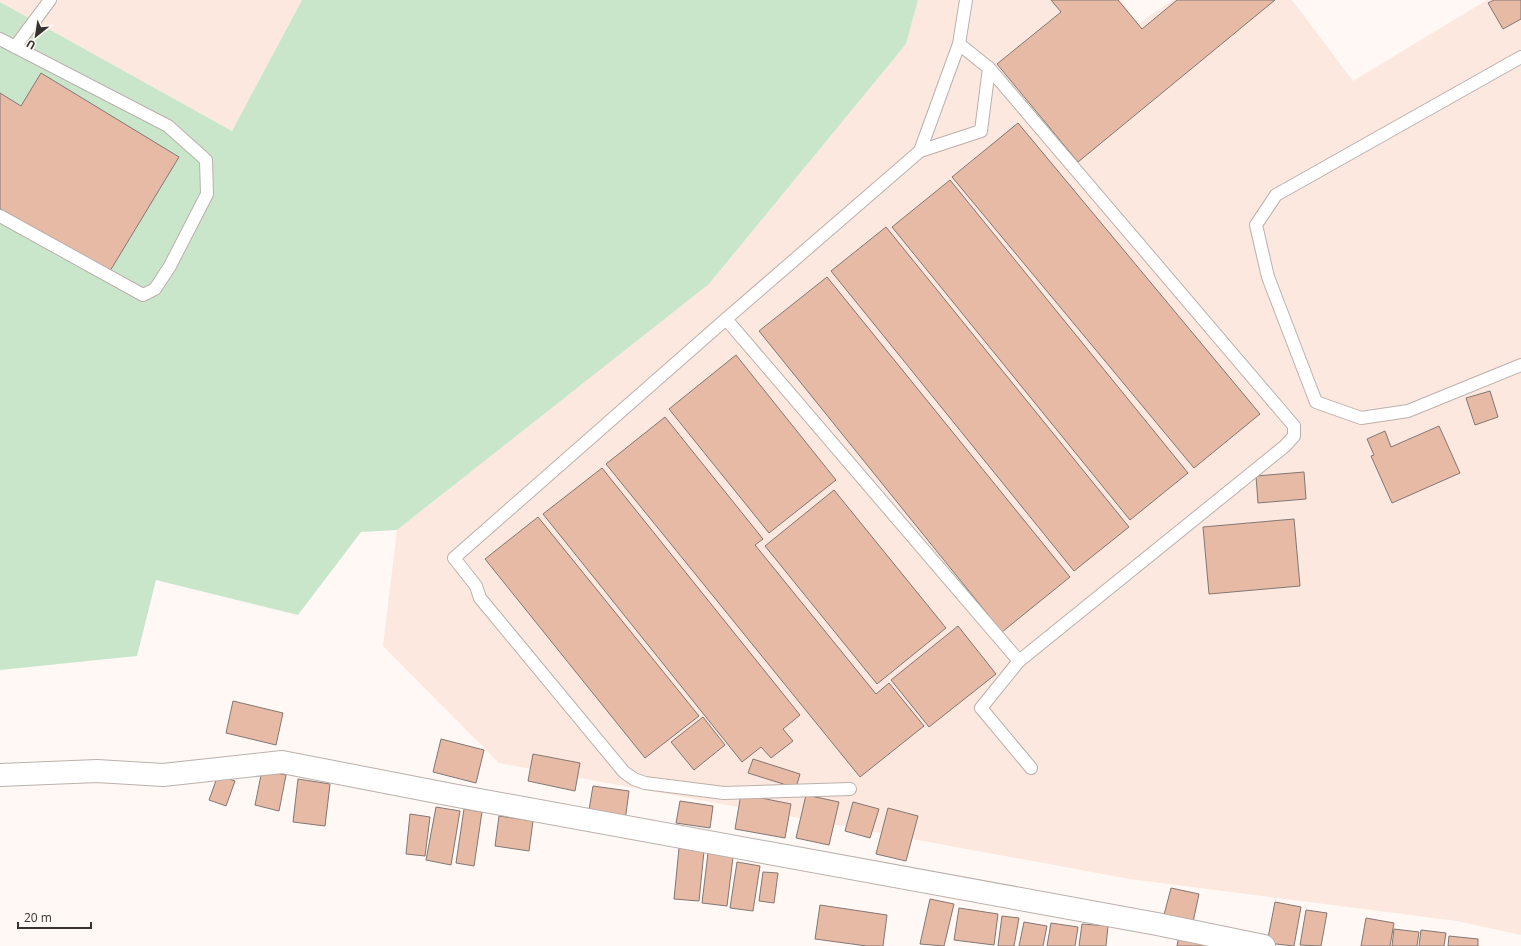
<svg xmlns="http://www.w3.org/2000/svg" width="1521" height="946" viewBox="0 0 1521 946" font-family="'Open Sans',sans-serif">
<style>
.built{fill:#fce8df}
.green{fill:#cae6ca}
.building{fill:#e7baa6;stroke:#827773}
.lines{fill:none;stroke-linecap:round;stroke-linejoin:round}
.service-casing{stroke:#bbb0ab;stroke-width:14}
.minor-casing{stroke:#bbb0ab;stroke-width:24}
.service{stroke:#fff;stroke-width:12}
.minor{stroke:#fff;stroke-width:22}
</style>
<rect width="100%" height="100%" fill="#fff8f5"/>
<!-- built -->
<g class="built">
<polygon points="0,0 302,0 232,131 0,2"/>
<polygon points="918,0 1121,0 1138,24 1173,0 1292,0 1353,81 1487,0 1521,0 1521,935 1457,921 1130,879 499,763 383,646 397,530 709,284 906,44"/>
</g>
<!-- green -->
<polygon class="green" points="302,0 918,0 906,44 709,284 397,530 361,532 298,615 156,580 137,656 0,670 0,2 232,131"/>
<!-- building -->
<g class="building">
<polygon points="1051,0 1118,0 1142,29 1177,0 1275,0 1078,162 997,64 1061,12"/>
<polygon points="1494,0 1521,0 1521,19 1503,29 1488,3"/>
<polygon points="41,73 179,157 110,271 0,209 0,93 21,106"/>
<polygon points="1018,123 1260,414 1194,468 952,177"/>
<polygon points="950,180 1188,473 1130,520 892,227"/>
<polygon points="886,227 1129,527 1074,571 831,271"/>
<polygon points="827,277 1070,577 1002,632 759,331"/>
<polygon points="736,355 836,480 769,533 669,409"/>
<polygon points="1490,391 1498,417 1475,425 1466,398"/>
<polygon points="665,417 763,539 755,545 876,694 889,683 924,726 860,777 606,464"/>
<polygon points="1439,426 1460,473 1392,503 1371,456 1374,455 1367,439 1385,431 1391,447"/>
<polygon points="602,468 800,715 783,729 793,741 771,758 761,747 742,762 543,514"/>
<polygon points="1304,472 1306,499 1258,503 1256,476"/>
<polygon points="834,490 946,628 877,684 765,546"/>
<polygon points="538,517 699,716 645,758 485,559"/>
<polygon points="1294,519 1300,586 1209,594 1203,527"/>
<polygon points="958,626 996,674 929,727 891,680"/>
<polygon points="233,701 283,713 276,745 226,733"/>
<polygon points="703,717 725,745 694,770 671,742"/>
<polygon points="441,739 484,750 476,783 433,772"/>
<polygon points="533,754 580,763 575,791 528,781"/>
<polygon points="753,759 800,774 796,788 748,773"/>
<polygon points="262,770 286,775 279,811 255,805"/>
<polygon points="218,775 235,781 226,806 209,800"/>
<polygon points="298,779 330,784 325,826 293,822"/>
<polygon points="593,786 629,791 625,821 588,816"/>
<polygon points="741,794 791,804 785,838 735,829"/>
<polygon points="806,795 839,802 829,845 796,838"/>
<polygon points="680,801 713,806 710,828 676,823"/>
<polygon points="853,802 879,809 870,838 845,831"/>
<polygon points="436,807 460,811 451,865 426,860"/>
<polygon points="888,808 918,816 906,861 876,854"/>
<polygon points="464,809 482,812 474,866 456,863"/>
<polygon points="410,814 430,817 425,856 406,854"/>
<polygon points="499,816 533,821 529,851 495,846"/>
<polygon points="679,848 704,851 699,901 674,899"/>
<polygon points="708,853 733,857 727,906 702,903"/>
<polygon points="737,862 760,866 753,911 730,908"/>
<polygon points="763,872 778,873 774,903 759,901"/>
<polygon points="1171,888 1199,894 1193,922 1164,915"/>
<polygon points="930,899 954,904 944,946 920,944"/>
<polygon points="1275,902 1301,907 1294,946 1267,943"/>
<polygon points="820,905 887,915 883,946 867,946 815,939"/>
<polygon points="959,908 998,914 994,945 954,940"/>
<polygon points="1306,910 1327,913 1321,946 1300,945"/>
<polygon points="1002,916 1019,918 1014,946 998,946"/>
<polygon points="1366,918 1394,923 1390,946 1361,946"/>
<polygon points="1024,922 1047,926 1043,946 1019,946"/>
<polygon points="1051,923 1078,927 1075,946 1047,946"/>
<polygon points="1082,924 1108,926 1106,946 1079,946"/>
<polygon points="1394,929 1419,932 1417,946 1392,946"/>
<polygon points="1421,930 1446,933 1444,946 1419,946"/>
<polygon points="1179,935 1208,940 1207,946 1177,946"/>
<polygon points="1449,936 1478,939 1478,946 1448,946"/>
</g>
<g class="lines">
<defs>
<g id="service">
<polyline points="0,39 168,126 206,160 207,194 170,266 155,289 143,295 0,216"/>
<polyline points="959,44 989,68 1294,426 1294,436 1285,446 1019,661 981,708 1031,768"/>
<polyline points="15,47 50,0"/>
<polyline points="1521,57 1276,195 1256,225 1268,277 1316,402 1361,418 1408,411 1521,365"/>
<polyline points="920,151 981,131 989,68"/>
<polyline points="726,319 1019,661"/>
<polyline points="850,789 724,793 645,783 634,779 624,772 480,598 476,586 454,558 726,319 920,151 959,44 966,0"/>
</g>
<polyline id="minor" points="0,775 97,771 163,775 282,762 452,795 1157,924 1264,946"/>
</defs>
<!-- service casing -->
<use href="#service" class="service-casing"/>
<!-- minor casing -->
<use href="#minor" class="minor-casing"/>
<!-- service -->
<use href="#service" class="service"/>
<!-- minor -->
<use href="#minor" class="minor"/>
</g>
<!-- north arrow -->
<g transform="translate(36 36) rotate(210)" stroke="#fff8f5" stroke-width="3" paint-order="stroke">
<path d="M0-3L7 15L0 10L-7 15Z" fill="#363230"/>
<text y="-6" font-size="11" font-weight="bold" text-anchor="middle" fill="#363230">U</text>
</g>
<!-- scale -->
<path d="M18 922v6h73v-6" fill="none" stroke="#363230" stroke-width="2"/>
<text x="24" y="922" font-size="12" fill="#363230" stroke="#fff8f5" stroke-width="3" paint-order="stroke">20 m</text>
</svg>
